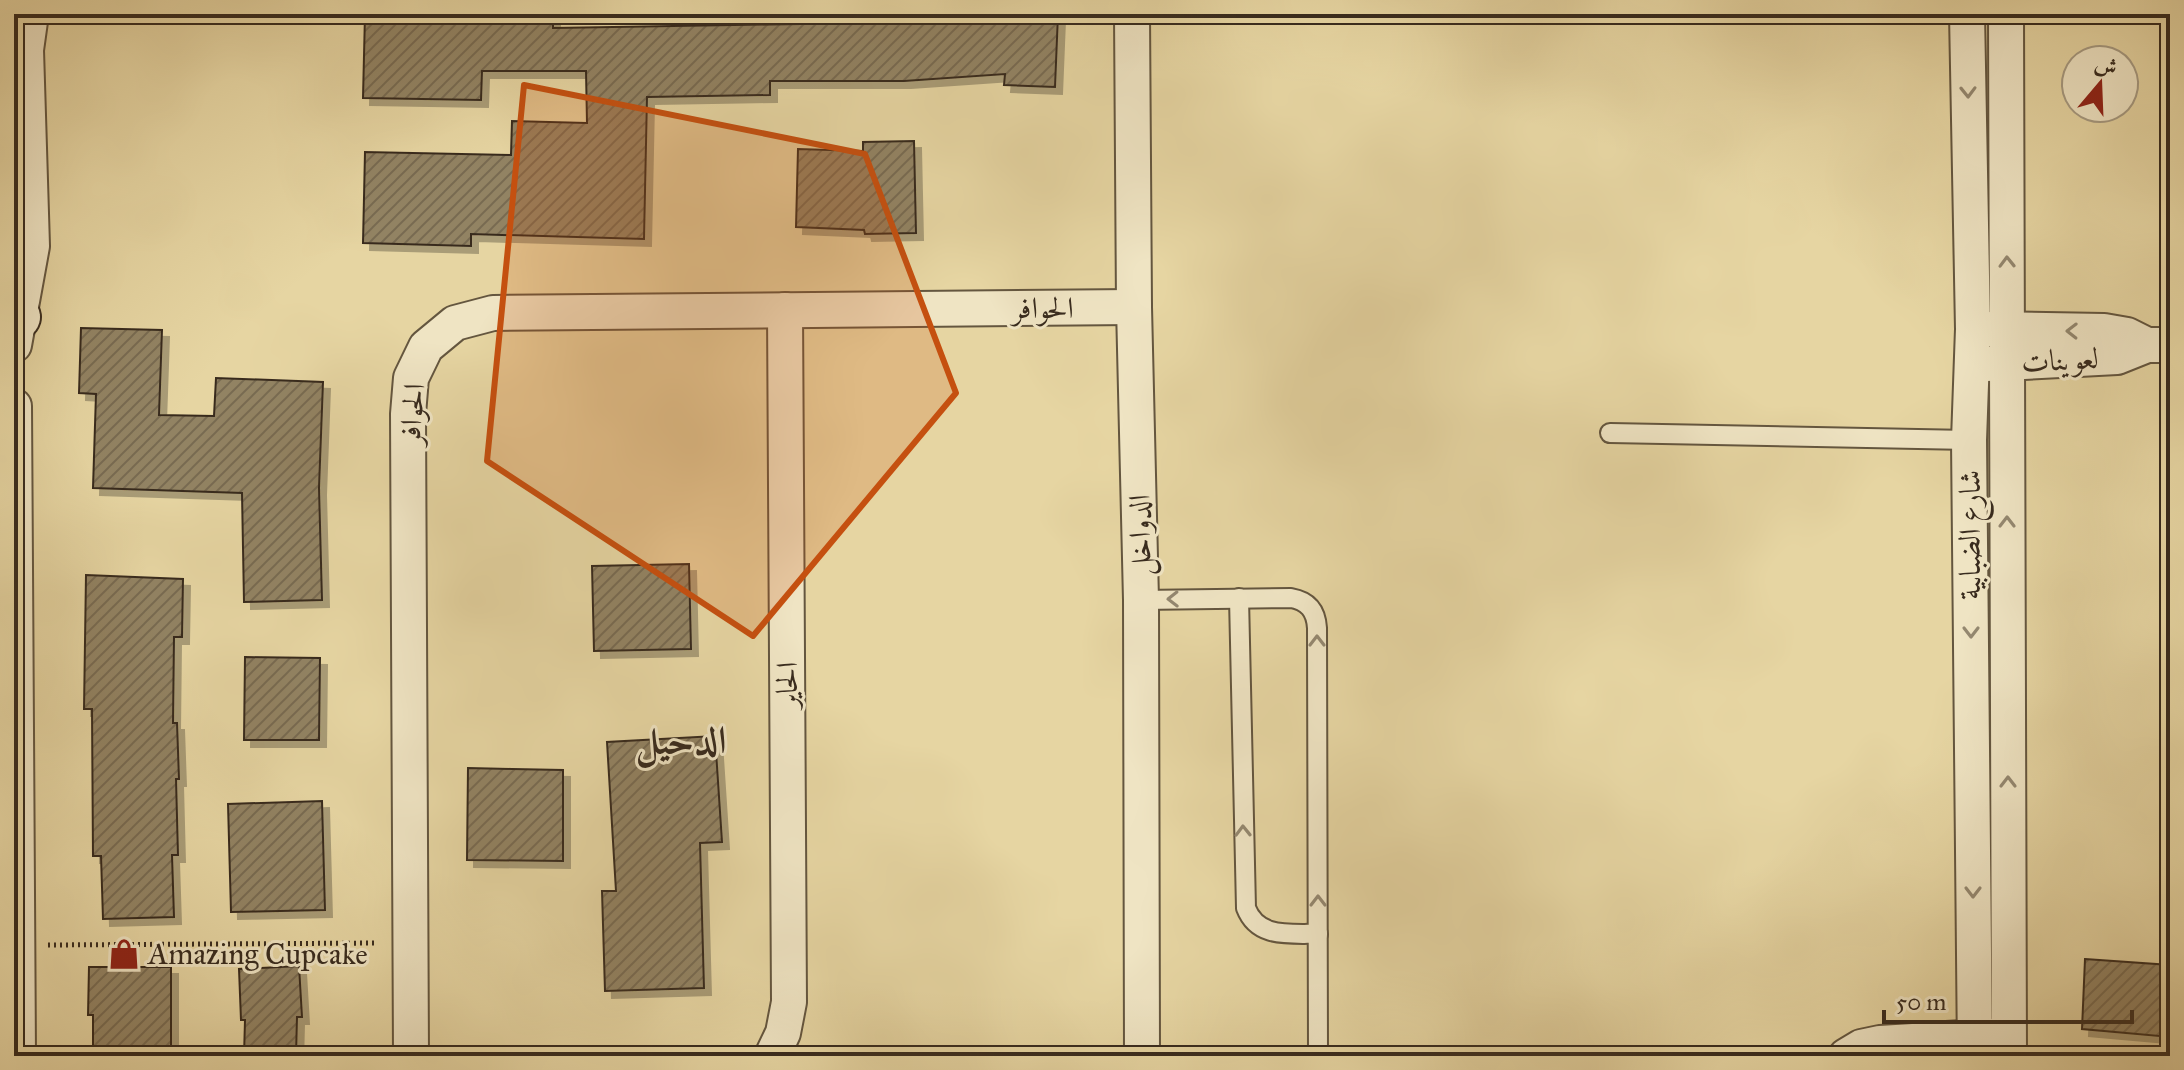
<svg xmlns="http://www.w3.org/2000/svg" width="2184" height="1070" viewBox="0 0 2184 1070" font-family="'IM FELL Great Primer',Amiri,serif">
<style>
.building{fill:url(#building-hatch);stroke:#382b1e;stroke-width:2;filter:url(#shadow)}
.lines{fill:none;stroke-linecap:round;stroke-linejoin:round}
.lane-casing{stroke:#64563f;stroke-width:22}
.street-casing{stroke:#64563f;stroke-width:38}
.secondary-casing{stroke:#382b1e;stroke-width:48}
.path{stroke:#382b1e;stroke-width:5;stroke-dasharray:2 4;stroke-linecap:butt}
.lane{stroke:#efe4c3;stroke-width:18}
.street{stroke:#efe4c3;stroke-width:34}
.secondary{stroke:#efe4c3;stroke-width:44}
.oneway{stroke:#948870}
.marked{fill:#c55010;fill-opacity:0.2;stroke:#c55010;stroke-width:6;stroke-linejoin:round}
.labels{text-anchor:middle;stroke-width:6;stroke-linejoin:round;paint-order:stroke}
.street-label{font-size:30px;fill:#382b1e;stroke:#efe4c3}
.poi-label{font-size:30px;fill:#382b1e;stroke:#efe4c3;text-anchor:start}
.district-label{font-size:38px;font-weight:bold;fill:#382b1e;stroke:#efe4c3}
</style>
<defs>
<pattern id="building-hatch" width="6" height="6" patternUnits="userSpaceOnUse" patternTransform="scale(2)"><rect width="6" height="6" fill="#928363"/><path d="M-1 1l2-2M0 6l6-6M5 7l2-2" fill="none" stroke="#786b51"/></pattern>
<filter id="shadow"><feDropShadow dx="7" dy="7" stdDeviation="0" flood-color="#0004"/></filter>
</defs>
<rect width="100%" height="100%" fill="#e6d5a2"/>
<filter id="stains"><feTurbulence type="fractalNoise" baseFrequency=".0025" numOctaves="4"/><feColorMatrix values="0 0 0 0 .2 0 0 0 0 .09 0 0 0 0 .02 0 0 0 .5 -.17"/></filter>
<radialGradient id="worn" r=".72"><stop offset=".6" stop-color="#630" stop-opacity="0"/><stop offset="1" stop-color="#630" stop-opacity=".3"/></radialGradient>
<!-- building -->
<g class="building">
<polygon points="365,14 483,14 482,19 553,18 553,28 800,24 800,14 1058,14 1055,87 1004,85 1005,74 904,81 770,81 770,95 647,97 644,239 471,234 471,246 363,243 365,152 511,155 512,121 587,123 586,71 482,71 481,100 363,98"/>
<polygon points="914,141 916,233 865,234 864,230 796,227 798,149 863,151 863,142"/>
<polygon points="81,328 162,330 159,415 214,416 216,378 323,382 319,488 322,600 244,602 242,493 93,488 96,394 79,393"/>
<polygon points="689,564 691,649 594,651 592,566"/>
<polygon points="86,575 183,579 182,637 174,637 173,723 177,723 179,779 176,779 178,855 172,855 174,917 103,919 101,856 93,856 92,709 84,709"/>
<polygon points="245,657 320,658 319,740 244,740"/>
<polygon points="715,736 722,842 700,843 704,988 605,991 602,891 616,891 607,742"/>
<polygon points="468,768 563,770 563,861 467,860"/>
<polygon points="322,801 325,910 231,912 228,804"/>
<polygon points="2085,959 2170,965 2170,1037 2082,1029"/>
<polygon points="299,966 302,1017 297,1017 296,1056 244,1056 245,1020 241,1020 239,969"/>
<polygon points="89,967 171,967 171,1056 93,1056 93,1015 88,1015"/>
</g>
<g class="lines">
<defs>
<g id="lane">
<polyline points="1610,433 1969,440"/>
<path d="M1239,598L1246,908C1258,939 1290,933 1318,934"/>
<path d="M1141,600L1291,598C1308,601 1316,611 1317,628L1318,1056"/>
</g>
<g id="street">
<polyline points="1132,14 1134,307 1141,600 1142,1056"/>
<polyline points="1967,14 1973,329 1969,440 1975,1056"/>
<polyline points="2006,14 2009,1056"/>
<polyline points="1985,329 2104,331 2127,335 2147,345 2170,345"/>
<polyline points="14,345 32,246 26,50 31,14"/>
<polyline points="1986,364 2117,357 2147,345"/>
<polyline points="14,406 18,1056"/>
<polyline points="411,1056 408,414 411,378 426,347 455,323 493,313 1134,307"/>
<polyline points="772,1056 783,1033 789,1002 785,310"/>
<polyline points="1846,1056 1861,1047 1880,1043 1996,1036"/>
</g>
<polyline id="secondary" points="14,310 18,317"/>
</defs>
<!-- lane casing -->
<use href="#lane" class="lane-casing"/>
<!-- street casing -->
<use href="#street" class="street-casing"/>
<!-- secondary casing -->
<use href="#secondary" class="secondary-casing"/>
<!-- path -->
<polyline class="path" points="48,945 378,943"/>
<!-- lane -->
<use href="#lane" class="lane"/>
<!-- street -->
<use href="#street" class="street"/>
<!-- secondary -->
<use href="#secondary" class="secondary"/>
</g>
<!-- one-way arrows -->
<defs><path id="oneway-chevron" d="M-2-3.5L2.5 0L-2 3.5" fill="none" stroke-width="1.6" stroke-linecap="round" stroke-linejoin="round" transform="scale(2)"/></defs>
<g class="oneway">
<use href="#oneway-chevron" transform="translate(1968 92) rotate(89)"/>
<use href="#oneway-chevron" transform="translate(2007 262) rotate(-91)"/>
<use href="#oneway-chevron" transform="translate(2072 331) rotate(-179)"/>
<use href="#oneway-chevron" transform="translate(2007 522) rotate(-90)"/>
<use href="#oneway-chevron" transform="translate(1173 599) rotate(179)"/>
<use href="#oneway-chevron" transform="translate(1971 632) rotate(90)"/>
<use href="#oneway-chevron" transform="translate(1317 641) rotate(-90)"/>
<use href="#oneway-chevron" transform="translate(2008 782) rotate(-90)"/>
<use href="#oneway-chevron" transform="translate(1243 831) rotate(-91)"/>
<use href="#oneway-chevron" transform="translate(1973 892) rotate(90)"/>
<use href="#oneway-chevron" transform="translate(1318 901) rotate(-90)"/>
</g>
<!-- marked area -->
<path class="marked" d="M524,85L865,154L956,393L753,636L487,461Z"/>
<!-- icons -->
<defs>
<symbol id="shop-bare" viewBox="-9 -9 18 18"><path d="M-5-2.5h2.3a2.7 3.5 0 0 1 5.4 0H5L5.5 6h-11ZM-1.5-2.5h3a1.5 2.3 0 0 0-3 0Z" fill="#8f2418" stroke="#efe4c3" stroke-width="2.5" paint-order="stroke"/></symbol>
</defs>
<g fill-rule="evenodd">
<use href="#shop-bare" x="102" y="932" width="44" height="44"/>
</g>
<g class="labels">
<!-- street labels -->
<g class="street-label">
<text x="1043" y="318">الحوافر</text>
<text transform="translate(2060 360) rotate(-3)" y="10">لعوينات</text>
<text transform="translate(412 414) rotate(-85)" y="10">الحوافر</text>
<text transform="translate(1140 535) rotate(-91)" y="10">الدواخل</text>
<text transform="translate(1970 535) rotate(-90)" y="10">شارع الضبابية</text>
<text transform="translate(787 685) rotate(-90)" y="10">الحاير</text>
</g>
<!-- poi labels -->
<g class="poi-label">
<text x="148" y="964">Amazing Cupcake</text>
</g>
<!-- district labels -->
<g class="district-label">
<text x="681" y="753">الدحيل</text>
</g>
</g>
<!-- margin -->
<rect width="2184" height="1070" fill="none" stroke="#e6d5a2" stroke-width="48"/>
<rect x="16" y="16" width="2152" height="1038" fill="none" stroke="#382b1e" stroke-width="4"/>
<rect x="24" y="24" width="2136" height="1022" fill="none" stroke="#382b1e" stroke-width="2"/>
<!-- north arrow -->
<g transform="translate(2100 84) rotate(19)"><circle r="38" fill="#efe4c3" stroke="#a69a81" stroke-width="2"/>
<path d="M0-6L14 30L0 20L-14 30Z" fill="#8f2418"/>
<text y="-12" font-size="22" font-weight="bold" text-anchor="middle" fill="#382b1e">ش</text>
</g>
<!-- scale -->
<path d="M1884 1010v12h248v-12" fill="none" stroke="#382b1e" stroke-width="4"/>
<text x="1896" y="1010" font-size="24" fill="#382b1e" stroke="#efe4c3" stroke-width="6" paint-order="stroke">50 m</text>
<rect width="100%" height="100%" filter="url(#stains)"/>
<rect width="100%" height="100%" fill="url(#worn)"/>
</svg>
